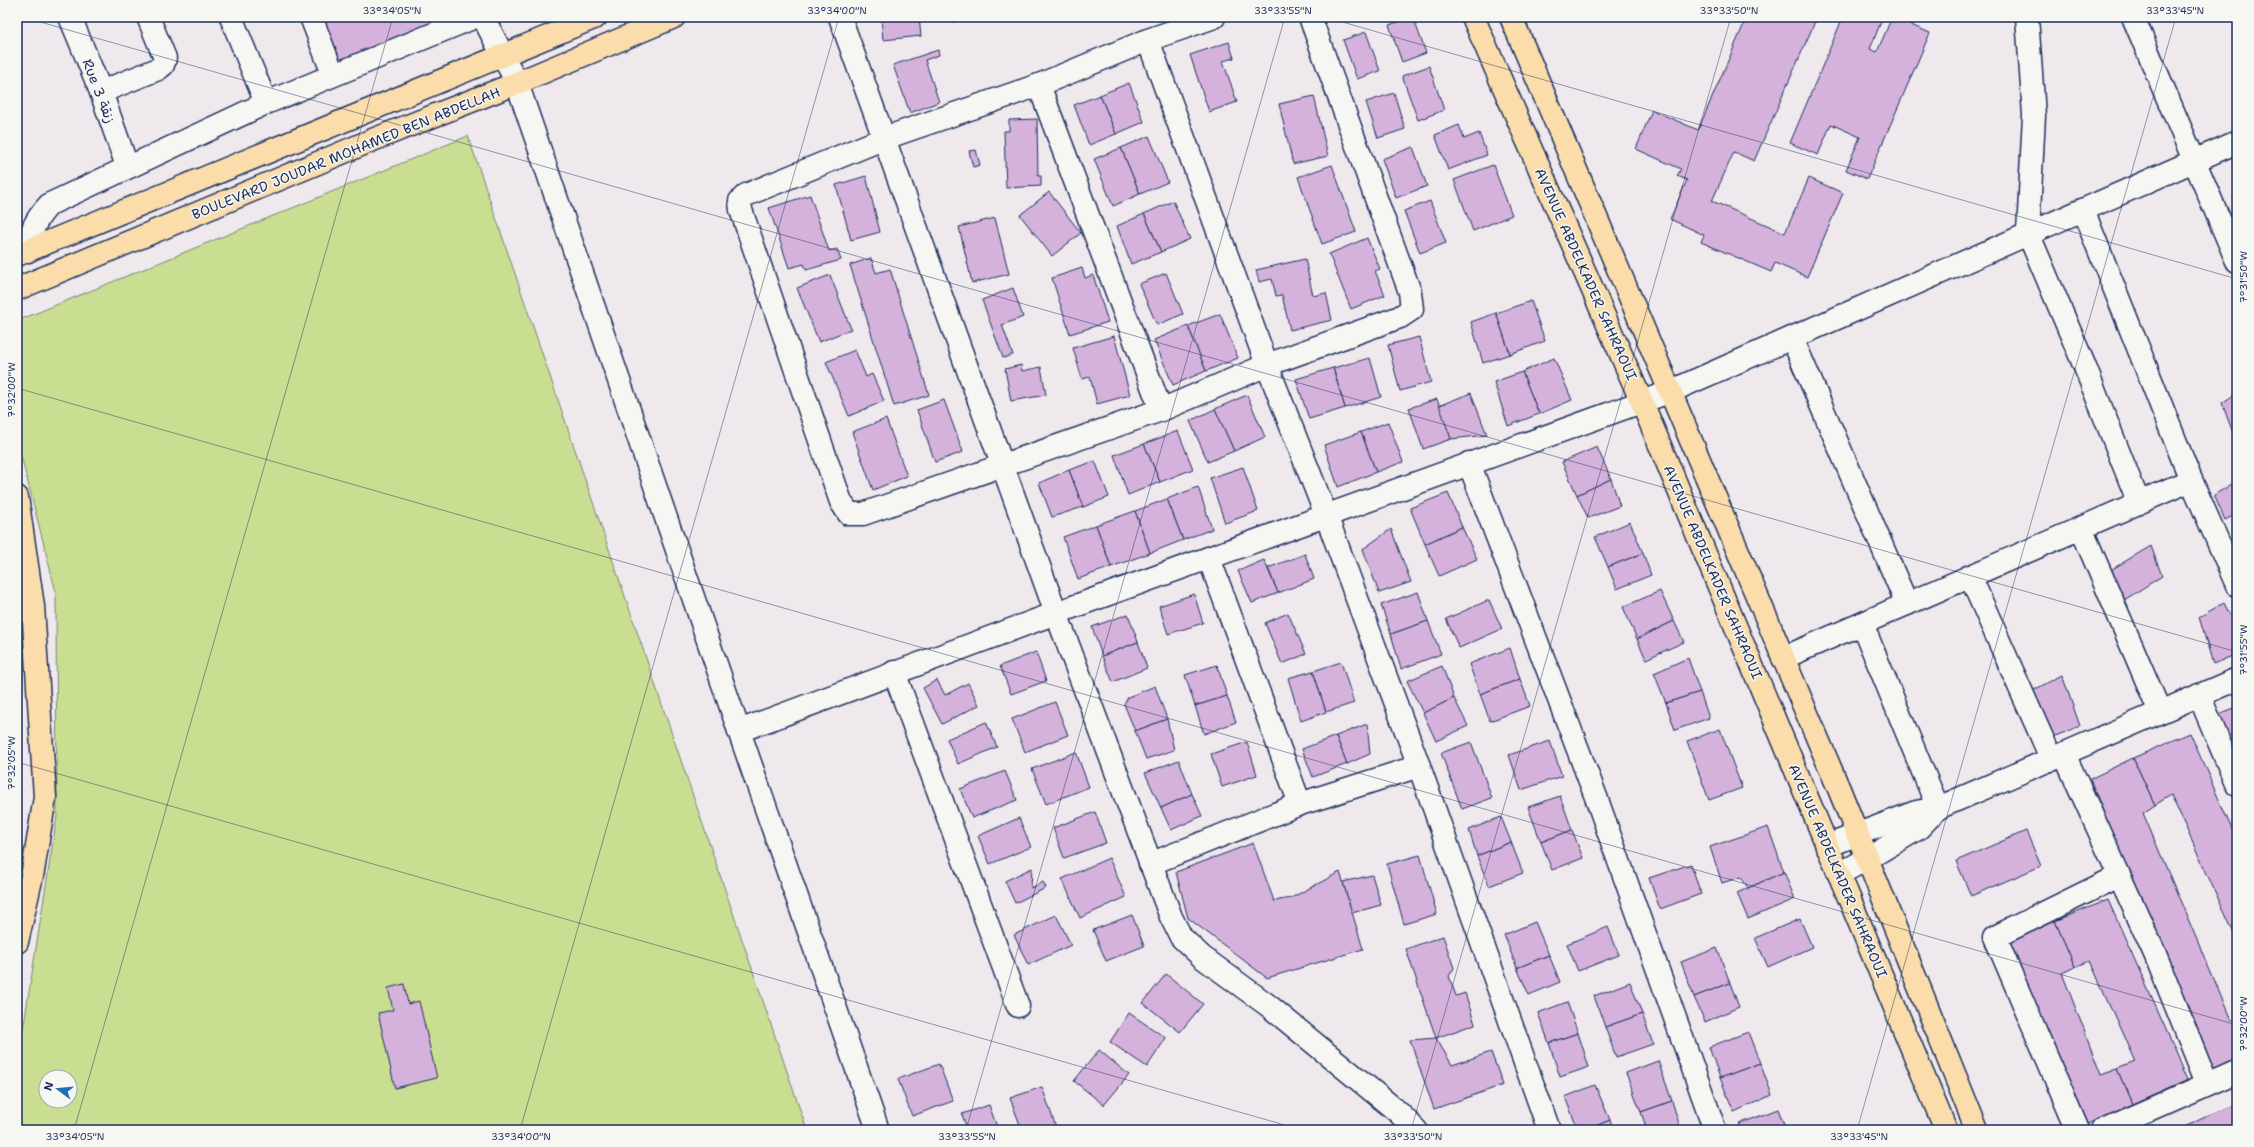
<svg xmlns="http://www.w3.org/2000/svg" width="2254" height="1147" viewBox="0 0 2254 1147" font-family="'Shantell Sans','Playpen Sans Arabic',sans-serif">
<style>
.green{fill:#cade92;stroke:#728678;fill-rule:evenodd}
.building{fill:#d5b2db;stroke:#1b2f5e}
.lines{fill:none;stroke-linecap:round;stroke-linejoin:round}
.minor-casing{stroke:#1b2f5e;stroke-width:25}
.major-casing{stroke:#1b2f5e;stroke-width:25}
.minor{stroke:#f6f6f2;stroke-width:22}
.major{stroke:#faddab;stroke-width:22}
.ticks{fill:none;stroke:#1b2f5e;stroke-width:1;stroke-opacity:0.45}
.labels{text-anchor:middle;stroke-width:3;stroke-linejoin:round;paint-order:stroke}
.street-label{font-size:14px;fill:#1b2f5e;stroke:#f6f6f2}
.neatline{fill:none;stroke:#1b2f5e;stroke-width:1.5}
.ticks-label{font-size:10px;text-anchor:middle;fill:#1b2f5e}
</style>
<rect width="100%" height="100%" fill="#efe8ed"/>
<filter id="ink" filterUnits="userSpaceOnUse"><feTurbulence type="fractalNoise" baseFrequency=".025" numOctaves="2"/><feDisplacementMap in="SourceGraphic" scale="8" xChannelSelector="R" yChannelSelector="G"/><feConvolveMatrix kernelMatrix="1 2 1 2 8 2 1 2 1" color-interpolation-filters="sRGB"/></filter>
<g filter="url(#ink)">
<!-- green -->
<path class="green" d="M468,136L807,1130H17V1068L57,816L56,592L17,440V321ZM46,1077H70V1101H46Z"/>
<!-- building -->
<g class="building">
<polygon points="337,17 434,17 436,23 338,67 322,24"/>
<polygon points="881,17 919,17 921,36 883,40"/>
<polygon points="951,17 968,17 953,22"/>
<polygon points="1413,17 1426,53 1402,62 1389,25"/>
<polygon points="1747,17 1817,17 1754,161 1734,152 1712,201 1785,233 1809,178 1843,193 1807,277 1775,263 1771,272 1701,242 1704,235 1670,219 1687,180 1677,176 1681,169 1636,149 1652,110 1698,130"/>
<polygon points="1843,17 1883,17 1870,49 1877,52 1892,17 1930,33 1867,179 1846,170 1860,137 1831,124 1818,155 1790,143"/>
<polygon points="1366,32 1380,71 1357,79 1343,40"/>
<polygon points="1229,42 1234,58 1223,61 1237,102 1209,112 1190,55"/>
<polygon points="938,50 939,55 925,60 939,102 910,113 893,65"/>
<polygon points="1429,66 1444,110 1418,120 1402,76"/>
<polygon points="1129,83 1144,122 1116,134 1100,95"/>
<polygon points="1394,93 1405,129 1378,138 1366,102"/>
<polygon points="1100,95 1116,134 1089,145 1074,105"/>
<polygon points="1314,96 1328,156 1293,164 1279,104"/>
<polygon points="1037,119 1038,176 1041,176 1041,186 1006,188 1004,131 1009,131 1009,120"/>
<polygon points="1459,125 1464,139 1479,133 1487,155 1448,170 1435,135"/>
<polygon points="1149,136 1168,182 1140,194 1121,148"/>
<polygon points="1413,147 1427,186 1396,198 1382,159"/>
<polygon points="1121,148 1140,194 1113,206 1094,159"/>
<polygon points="976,150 980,165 973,167 969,151"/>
<polygon points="1332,165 1356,232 1322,244 1298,177"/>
<polygon points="1493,165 1512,215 1473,231 1454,180"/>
<polygon points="866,176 880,232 851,240 836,185"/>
<polygon points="1049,192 1081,233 1052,256 1020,215"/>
<polygon points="810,195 829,251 837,249 841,260 806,270 804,264 789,268 769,208"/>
<polygon points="1173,201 1190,239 1161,252 1144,214"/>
<polygon points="1430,201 1446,243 1420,253 1404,211"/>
<polygon points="1144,214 1161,252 1131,264 1117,226"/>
<polygon points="995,218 1009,274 972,283 959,227"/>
<polygon points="1367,238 1380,269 1375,271 1385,295 1351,309 1329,254"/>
<polygon points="871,258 876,273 890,269 929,395 894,406 850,265"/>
<polygon points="1305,259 1313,296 1326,293 1332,320 1290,330 1282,295 1276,296 1272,279 1259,282 1256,270"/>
<polygon points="1082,268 1085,278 1093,275 1108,322 1070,334 1052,278"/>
<polygon points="1166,273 1183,314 1157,325 1139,284"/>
<polygon points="830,275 851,329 819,342 797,288"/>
<polygon points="1013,288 1023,317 1002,325 1013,355 1003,358 982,300"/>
<polygon points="1531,301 1545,341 1510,354 1496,313"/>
<polygon points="1496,313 1510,354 1483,363 1471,322"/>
<polygon points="1220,314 1238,358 1206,371 1188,326"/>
<polygon points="1188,326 1206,371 1173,385 1154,340"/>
<polygon points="1114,336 1130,395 1097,404 1090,377 1082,379 1073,348"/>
<polygon points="1419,337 1431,382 1400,391 1388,345"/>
<polygon points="855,350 866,377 872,374 884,401 849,416 826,362"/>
<polygon points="1370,358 1381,397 1345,408 1333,368"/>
<polygon points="1554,358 1572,400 1539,414 1522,372"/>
<polygon points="1021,365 1022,371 1041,367 1046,395 1011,401 1005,369"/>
<polygon points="1333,368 1345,408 1309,419 1296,379"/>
<polygon points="1522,372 1539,414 1508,426 1494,382"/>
<polygon points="1471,393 1487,435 1451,439 1438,406"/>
<polygon points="2237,393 2237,430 2233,433 2222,403"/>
<polygon points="1247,395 1265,437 1234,451 1215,409"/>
<polygon points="1437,399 1451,439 1423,449 1409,408"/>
<polygon points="944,400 963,452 935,462 917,410"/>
<polygon points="1215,409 1234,451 1208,462 1190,421"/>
<polygon points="886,419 907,476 873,490 852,432"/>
<polygon points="1388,422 1403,462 1376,472 1361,432"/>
<polygon points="1178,431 1193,469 1160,482 1144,444"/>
<polygon points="1361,432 1376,472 1338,487 1324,445"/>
<polygon points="1144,444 1160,482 1128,495 1114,455"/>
<polygon points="1597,447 1611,479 1577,495 1562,462"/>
<polygon points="1095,461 1109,497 1083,507 1069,470"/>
<polygon points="1243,467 1258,511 1225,523 1210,478"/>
<polygon points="1069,470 1083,507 1052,517 1039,483"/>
<polygon points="1611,479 1620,506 1588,518 1577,495"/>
<polygon points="2237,481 2237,514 2225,520 2214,495"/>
<polygon points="1198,487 1212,529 1183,540 1167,499"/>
<polygon points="1448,493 1462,527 1425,544 1410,508"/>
<polygon points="1167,499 1183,540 1150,553 1135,511"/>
<polygon points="1135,511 1150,553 1111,567 1096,525"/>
<polygon points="1630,522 1643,553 1608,567 1595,537"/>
<polygon points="1096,525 1111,567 1078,579 1063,537"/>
<polygon points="1462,527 1477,559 1439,576 1425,544"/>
<polygon points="1391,529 1411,582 1379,593 1363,549"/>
<polygon points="2151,546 2162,576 2124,600 2109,571"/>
<polygon points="1643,553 1651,575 1617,589 1608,567"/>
<polygon points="1305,554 1314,579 1278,593 1268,568"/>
<polygon points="1264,560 1278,593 1252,603 1238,571"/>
<polygon points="1660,591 1674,621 1637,639 1623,607"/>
<polygon points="1418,592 1428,621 1391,634 1381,605"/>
<polygon points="1194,594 1203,623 1168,634 1159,606"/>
<polygon points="1489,600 1502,629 1459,648 1446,619"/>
<polygon points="2224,603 2237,629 2237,654 2213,664 2199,617"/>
<polygon points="1288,613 1306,654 1282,664 1265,623"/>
<polygon points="1128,614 1138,642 1102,656 1092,627"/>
<polygon points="1428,621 1441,654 1401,669 1391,634"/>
<polygon points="1674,621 1684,642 1646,659 1637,639"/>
<polygon points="1138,642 1147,668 1113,682 1102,656"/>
<polygon points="1510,648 1520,679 1480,694 1469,664"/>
<polygon points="1036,652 1046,681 1011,694 1000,666"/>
<polygon points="1688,658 1700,692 1666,703 1654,673"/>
<polygon points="1341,662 1354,703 1326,712 1313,671"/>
<polygon points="1217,665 1227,696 1195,706 1185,675"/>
<polygon points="1442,666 1454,698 1423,713 1407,681"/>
<polygon points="1313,671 1326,712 1301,721 1288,678"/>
<polygon points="2062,675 2080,726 2048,739 2034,690"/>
<polygon points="1520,679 1530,706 1490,721 1480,694"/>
<polygon points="937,680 945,695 968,683 979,705 942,724 923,688"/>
<polygon points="1155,686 1167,719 1135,731 1124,704 1128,697"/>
<polygon points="1700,692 1709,718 1675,730 1666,703"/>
<polygon points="1227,696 1236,722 1204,734 1195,706"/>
<polygon points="1454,698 1468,726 1436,741 1423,713"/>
<polygon points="1055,702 1068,735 1025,752 1012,719"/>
<polygon points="2237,707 2237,759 2219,714"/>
<polygon points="1167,719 1174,750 1146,759 1135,731"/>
<polygon points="986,722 997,747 958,764 947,739"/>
<polygon points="1367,724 1370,754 1347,764 1336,736"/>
<polygon points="1720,729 1742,788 1709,800 1687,741"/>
<polygon points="2190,733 2237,841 2237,940 2171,795 2155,805 2133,758"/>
<polygon points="1336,736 1347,764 1313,777 1302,749"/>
<polygon points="1550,741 1562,776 1521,790 1509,755"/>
<polygon points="1247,742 1257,775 1222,787 1211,754"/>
<polygon points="1471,742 1492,798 1462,809 1441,753"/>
<polygon points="1076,752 1089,787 1046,804 1032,769"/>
<polygon points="2133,758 2155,805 2143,813 2231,1020 2237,1017 2237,1061 2210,1072 2090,779"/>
<polygon points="1179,760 1192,794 1161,808 1145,773"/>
<polygon points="1005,771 1017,800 972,818 960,789"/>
<polygon points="1192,794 1202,816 1171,830 1161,808"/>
<polygon points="1560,796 1572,830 1541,842 1528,807"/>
<polygon points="1095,812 1106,843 1064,858 1053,828"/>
<polygon points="1501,817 1511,842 1477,856 1469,830"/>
<polygon points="1019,818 1031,847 990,864 978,836"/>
<polygon points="1768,827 1784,872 1748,888 1741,877 1722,883 1710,847"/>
<polygon points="1572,830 1583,858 1552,870 1541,842"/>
<polygon points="2026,831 2041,866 1971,896 1956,861"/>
<polygon points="1511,842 1523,873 1489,886 1477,856"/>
<polygon points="1253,843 1274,901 1291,898 1340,872 1363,949 1267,978 1188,918 1176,872"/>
<polygon points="1420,855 1437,914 1404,924 1387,864"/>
<polygon points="1109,858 1126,897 1080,918 1062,879"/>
<polygon points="1691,864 1701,894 1660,909 1649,878"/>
<polygon points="1032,868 1031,888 1043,882 1046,888 1015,903 1005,881"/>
<polygon points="1784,872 1795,899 1748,919 1737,893"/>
<polygon points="1372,875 1381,905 1352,913 1343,882"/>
<polygon points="2108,900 2188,1079 2132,1104 2117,1069 2135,1062 2090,961 2075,967 2055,921"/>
<polygon points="1056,915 1071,945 1028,965 1014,935"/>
<polygon points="1132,915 1144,946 1106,961 1093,930"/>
<polygon points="1800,919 1812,947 1768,967 1755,938"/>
<polygon points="2055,921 2075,967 2062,973 2101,1074 2117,1069 2132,1104 2082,1127 2004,945"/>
<polygon points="1535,922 1549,955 1517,968 1504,935"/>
<polygon points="1608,927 1619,955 1578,971 1567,944"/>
<polygon points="1443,936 1454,968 1449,976 1456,996 1465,993 1475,1024 1436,1038 1406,949"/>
<polygon points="1717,948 1730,983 1694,997 1681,962"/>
<polygon points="1549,955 1560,982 1529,995 1517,968"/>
<polygon points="1166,974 1203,1004 1180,1032 1143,1003"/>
<polygon points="1630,982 1642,1014 1605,1027 1594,996"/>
<polygon points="1730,983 1739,1007 1705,1022 1694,997"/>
<polygon points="404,984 408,1004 419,1001 437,1078 395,1088 378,1013 393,1010 388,988"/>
<polygon points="1567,1002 1578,1033 1549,1043 1538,1013"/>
<polygon points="1129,1013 1166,1038 1147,1067 1110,1042"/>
<polygon points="1642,1014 1653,1044 1616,1057 1605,1027"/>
<polygon points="1748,1032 1760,1063 1720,1078 1709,1047"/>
<polygon points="1578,1033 1589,1067 1560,1077 1549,1043"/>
<polygon points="1436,1038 1452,1065 1491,1052 1503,1085 1434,1109 1410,1040"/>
<polygon points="1099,1050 1129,1075 1104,1105 1074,1081"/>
<polygon points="1658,1061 1672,1101 1641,1112 1626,1073"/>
<polygon points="1760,1063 1772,1095 1734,1112 1720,1078"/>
<polygon points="939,1064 953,1101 912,1116 898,1079"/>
<polygon points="1595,1085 1610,1120 1586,1130 1578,1130 1565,1097"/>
<polygon points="1042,1087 1057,1130 1022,1130 1010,1098"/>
<polygon points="1672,1101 1681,1130 1647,1130 1641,1112"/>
<polygon points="2237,1103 2237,1130 2176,1130 2190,1124"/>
<polygon points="989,1105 998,1130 967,1130 962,1114"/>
<polygon points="1778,1109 1786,1130 1741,1130 1739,1124"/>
<polygon points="1610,1120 1613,1130 1586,1130"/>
</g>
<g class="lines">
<defs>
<g id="minor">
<polyline points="70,17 101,92 127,166"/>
<polyline points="231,17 266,103"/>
<polyline points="311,17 333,74"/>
<polyline points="483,17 517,83 739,731 878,1130"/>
<polyline points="840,17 1056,613 1171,917 1181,937 1202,957 1269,1006 1398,1112 1416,1130"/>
<polyline points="1214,17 1148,40 1039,85 885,138 746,195 740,201 741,210 841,502 849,514 863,514 1161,410 1267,365 1400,317 1412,309 1410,292 1310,17"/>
<polyline points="2027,17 2034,115 2028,233 2085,367 2138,501"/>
<polyline points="2133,17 2237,261"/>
<polyline points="1148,40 1267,365 1326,515 1419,766 1549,1130"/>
<polyline points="1039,85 1161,410"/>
<polyline points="101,92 158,69 163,65 165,58 148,17"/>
<polyline points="2083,210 2191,480 2237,585"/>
<path d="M28,251C30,231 36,218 50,204L266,103L475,17"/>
<polyline points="1792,338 1907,604"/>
<polyline points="1469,463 1596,797 1715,1130"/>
<polyline points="2081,528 2160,712"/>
<polyline points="1209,558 1300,804"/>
<polyline points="1970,576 2052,760"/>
<polyline points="1862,624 1938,808"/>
<polyline points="1783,658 2191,480"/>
<polyline points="894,672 1018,1006"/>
<polyline points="2199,695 2237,785"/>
<polyline points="739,731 1056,613 1669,392 2237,142"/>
<polyline points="2064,754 2155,954 2207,1083"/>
<polyline points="1827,846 1916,812 1938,808 2237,679"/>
<polyline points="1150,864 1300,804 1419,766"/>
<polyline points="1839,874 1867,859 1919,828 1938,808"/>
<polyline points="2078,1130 1995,937 2119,876"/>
<polyline points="2103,1130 2237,1071"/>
</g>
<g id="major">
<polyline points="1473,17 1641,400 1946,1130"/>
<polyline points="1511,17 1839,789 1977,1130"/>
<polyline points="17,255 596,17"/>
<polyline points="17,289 375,139 517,83 674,17"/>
<polyline points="17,497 33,606 45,797 33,871 17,942"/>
</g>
</defs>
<!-- minor casing -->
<use href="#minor" class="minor-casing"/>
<!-- major casing -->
<use href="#major" class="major-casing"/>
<!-- minor -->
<use href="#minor" class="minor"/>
<!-- major -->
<use href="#major" class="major"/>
</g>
</g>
<!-- ticks -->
<path class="ticks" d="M23,17L2237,652M1325,17L2237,279M17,388L2237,1025M17,762L1302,1130M74,1130L393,17M520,1130L839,17M966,1130L1285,17M1411,1130L1731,17M1857,1130L2176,17"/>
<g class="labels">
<!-- street labels -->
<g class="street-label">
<text transform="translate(99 91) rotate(69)" y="5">Rue 3 زنقة</text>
<text transform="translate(346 153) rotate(-22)" y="5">BOULEVARD JOUDAR MOHAMED BEN ABDELLAH</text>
<text transform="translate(1586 274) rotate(66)" y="5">AVENUE ABDELKADER SAHRAOUI</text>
<text transform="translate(1713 572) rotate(67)" y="5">AVENUE ABDELKADER SAHRAOUI</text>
<text transform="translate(1838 871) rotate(67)" y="5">AVENUE ABDELKADER SAHRAOUI</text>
</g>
</g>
<!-- margin -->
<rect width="2254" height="1147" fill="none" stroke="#f6f6f2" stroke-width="44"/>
<!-- north arrow -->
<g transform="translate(58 1089) rotate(286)"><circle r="19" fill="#f6f6f2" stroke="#9ea6b7"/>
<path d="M0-3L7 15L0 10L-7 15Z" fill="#1f6fb2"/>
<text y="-6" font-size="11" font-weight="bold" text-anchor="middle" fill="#1b2f5e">N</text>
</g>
<rect x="22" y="22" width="2210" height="1103" class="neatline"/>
<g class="ticks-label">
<text x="392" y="14">33°34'05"N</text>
<text x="837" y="14">33°34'00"N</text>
<text x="1283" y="14">33°33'55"N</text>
<text x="1729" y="14">33°33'50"N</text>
<text x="2175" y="14">33°33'45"N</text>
<text transform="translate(2243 277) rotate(-90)" y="4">7°31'50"W</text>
<text transform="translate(11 390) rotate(-90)" y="4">7°32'00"W</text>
<text transform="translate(2243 650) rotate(-90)" y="4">7°31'55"W</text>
<text transform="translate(11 763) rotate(-90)" y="4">7°32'05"W</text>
<text transform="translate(2243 1024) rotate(-90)" y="4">7°32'00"W</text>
<text x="75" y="1140">33°34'05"N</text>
<text x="521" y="1140">33°34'00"N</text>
<text x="967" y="1140">33°33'55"N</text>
<text x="1413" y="1140">33°33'50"N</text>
<text x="1859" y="1140">33°33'45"N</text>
</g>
</svg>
